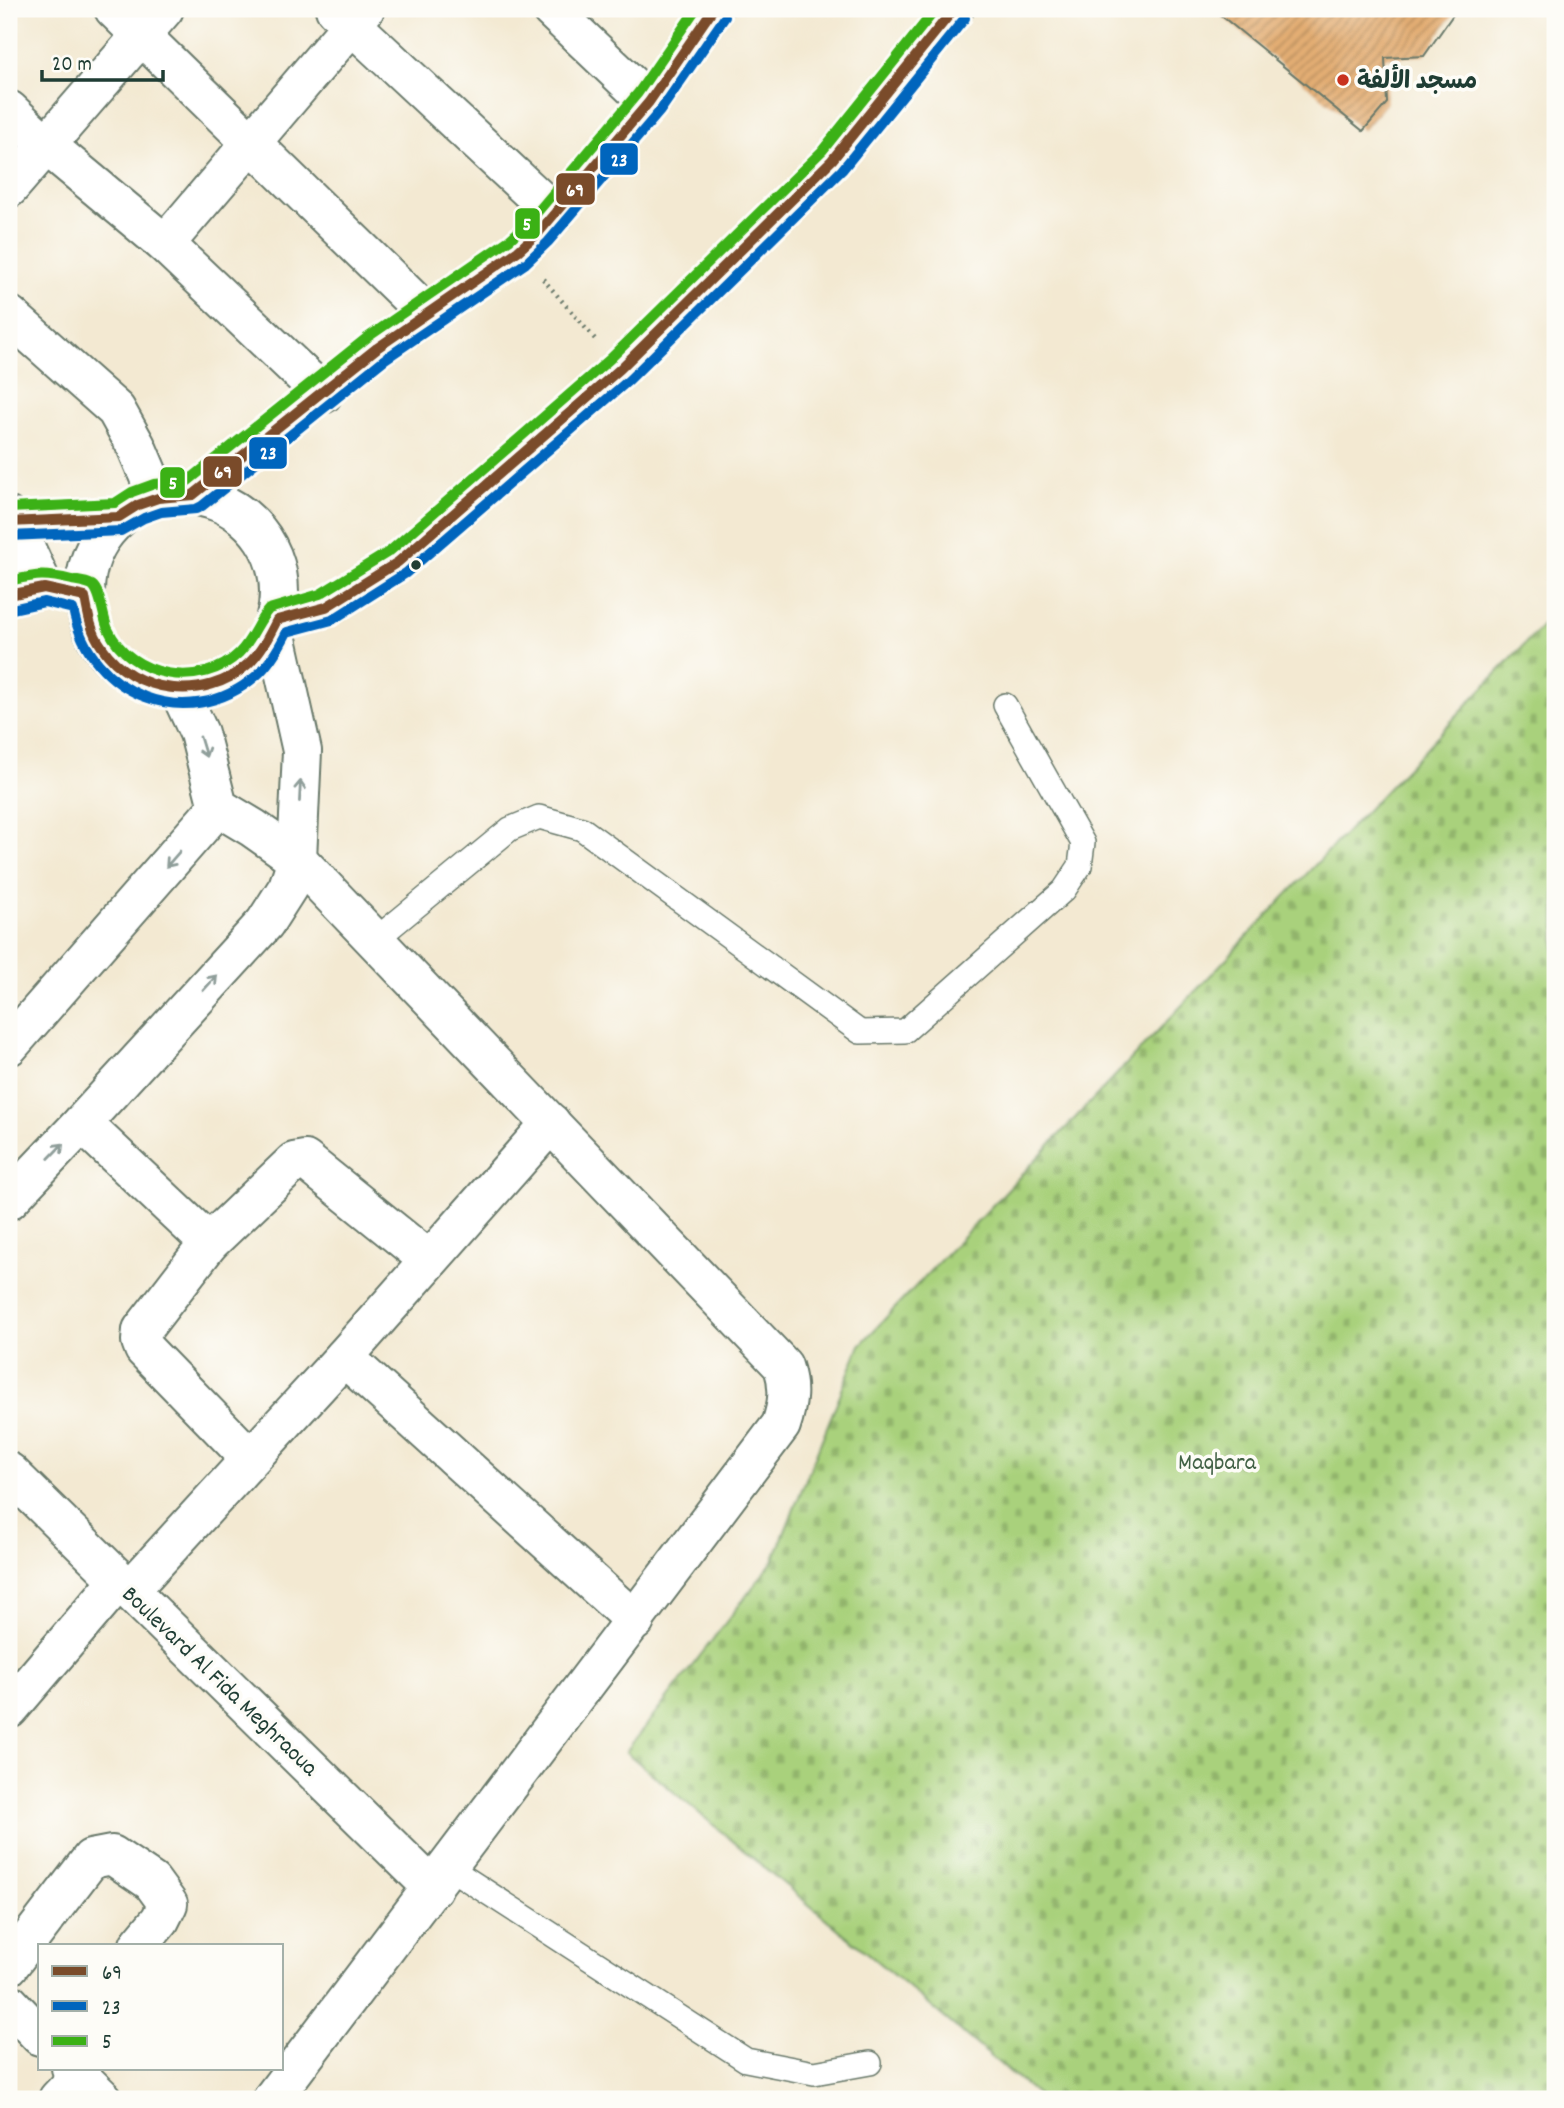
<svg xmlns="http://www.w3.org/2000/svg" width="1564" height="2108" viewBox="0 0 1564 2108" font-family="Dekko,'Playpen Sans Arabic',sans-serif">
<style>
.cemetery{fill:url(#cemetery-stones);stroke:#648758;stroke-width:2}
.building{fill:url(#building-hatch)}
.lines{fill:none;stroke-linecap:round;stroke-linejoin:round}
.lane-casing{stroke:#69796b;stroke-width:26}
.street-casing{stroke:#69796b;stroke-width:42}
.secondary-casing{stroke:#69796b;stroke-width:42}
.path{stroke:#69796b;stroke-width:4.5;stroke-dasharray:2 5;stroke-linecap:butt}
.lane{stroke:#fff;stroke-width:23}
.street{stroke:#fff;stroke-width:38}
.secondary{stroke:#fff;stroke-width:38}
.bus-1-casing{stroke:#fdfcf7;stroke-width:16}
.bus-2-casing{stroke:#fdfcf7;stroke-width:16}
.bus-3-casing{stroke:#fdfcf7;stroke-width:16}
.bus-1{stroke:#7a4b2a;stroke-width:10}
.bus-2{stroke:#0065bd;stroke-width:10}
.bus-3{stroke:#3bb115;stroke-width:10}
.oneway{stroke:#8f9e9a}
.poi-dot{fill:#c8321e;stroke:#fdfcf7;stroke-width:2.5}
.bus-dot{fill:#1f3d34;stroke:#fdfcf7;stroke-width:2.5}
.labels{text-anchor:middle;stroke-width:7;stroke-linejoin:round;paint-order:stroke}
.poi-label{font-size:24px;font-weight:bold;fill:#1f3d34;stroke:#fdfcf7;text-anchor:start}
.park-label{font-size:24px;fill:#426246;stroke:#fdfcf7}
.street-label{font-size:24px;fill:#1f3d34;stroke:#fdfcf7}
.line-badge{stroke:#fdfcf7;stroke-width:2.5}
.badge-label{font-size:19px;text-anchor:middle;font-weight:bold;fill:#fff}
</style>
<defs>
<pattern id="cemetery-stones" width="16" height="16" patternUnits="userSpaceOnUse" patternTransform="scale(1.75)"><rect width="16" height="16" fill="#a9d17c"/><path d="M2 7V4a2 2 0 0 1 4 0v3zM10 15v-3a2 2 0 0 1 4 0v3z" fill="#91b46c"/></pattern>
<pattern id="building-hatch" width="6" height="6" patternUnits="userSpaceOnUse" patternTransform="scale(1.75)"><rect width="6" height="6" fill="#e3ad73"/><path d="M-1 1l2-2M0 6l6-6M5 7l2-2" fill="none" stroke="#b78e5f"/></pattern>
</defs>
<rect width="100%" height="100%" fill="#fdfcf7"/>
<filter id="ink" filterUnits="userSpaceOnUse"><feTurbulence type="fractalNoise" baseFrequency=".0143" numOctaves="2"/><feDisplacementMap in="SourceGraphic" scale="14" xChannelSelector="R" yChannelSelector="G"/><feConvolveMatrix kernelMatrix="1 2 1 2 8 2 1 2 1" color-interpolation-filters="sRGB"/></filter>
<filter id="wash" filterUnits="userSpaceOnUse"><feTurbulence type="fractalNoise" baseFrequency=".00686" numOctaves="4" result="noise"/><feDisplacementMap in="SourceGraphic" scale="28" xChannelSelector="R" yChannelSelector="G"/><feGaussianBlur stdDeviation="1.57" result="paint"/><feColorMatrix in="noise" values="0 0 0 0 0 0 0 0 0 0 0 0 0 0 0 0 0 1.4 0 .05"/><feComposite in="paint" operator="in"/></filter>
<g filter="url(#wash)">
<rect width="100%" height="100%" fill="#f3e9d2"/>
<!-- cemetery -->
<polygon class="cemetery" points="1555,612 1555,2099 1042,2099 626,1752 773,1561 860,1345"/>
<g id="blocks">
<!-- building -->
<polygon class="building" points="1213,9 1457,9 1424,56 1385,58 1387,103 1363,131"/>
</g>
</g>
<g filter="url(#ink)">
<use href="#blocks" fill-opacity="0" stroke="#69796b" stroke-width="2"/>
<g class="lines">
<defs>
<g id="lane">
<polyline points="375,940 510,829 539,817 582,829 860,1032 905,1031 1064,890 1080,866 1083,843 1005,705"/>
<polyline points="448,1867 746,2060 814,2073 870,2063"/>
</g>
<g id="street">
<polyline points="114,9 427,314"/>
<polyline points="335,9 555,214"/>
<polyline points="551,9 649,102"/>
<polyline points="9,110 45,144 165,244 323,394"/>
<polyline points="9,188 164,9"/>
<polyline points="165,244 365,9"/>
<polyline points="9,315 116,410 136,446 158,498"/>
<polyline points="9,517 13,521 44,588"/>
<path d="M179,690L199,733L218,807L253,828L297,859L783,1366C790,1387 788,1404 781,1425L272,2099"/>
<polyline points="9,1046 218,807"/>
<polyline points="82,1123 209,1243 142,1330 141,1341 144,1349 250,1458"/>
<polyline points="9,1200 82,1123 265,923 288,887 297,859 302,751 274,626"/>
<polyline points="209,1243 294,1162 305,1160 429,1260"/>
<polyline points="344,1357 635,1621"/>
<polyline points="9,1472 433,1888"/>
<polyline points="130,1590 344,1357 551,1123"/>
<polyline points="9,1709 119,1580"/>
<polyline points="9,1966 91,1859 112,1855 152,1882 168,1904 160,1920 139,1945"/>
<polyline points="9,2003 40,2036"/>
<polyline points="71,2068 103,2099"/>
<polyline points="58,2099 80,2076"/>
</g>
<g id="secondary">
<circle cx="182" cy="592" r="97"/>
<polyline points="193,495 377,348 518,251 539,232 649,102 713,9"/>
<polyline points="9,522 119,517"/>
<polyline points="9,595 44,588 85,597"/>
<polyline points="277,620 326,607 398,562 620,369 832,160 954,9"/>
</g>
</defs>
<!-- lane casing -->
<use href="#lane" class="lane-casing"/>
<!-- street casing -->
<use href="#street" class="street-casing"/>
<!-- secondary casing -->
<use href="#secondary" class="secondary-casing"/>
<!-- path -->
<polyline class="path" points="543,279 595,339"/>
<!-- lane -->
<use href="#lane" class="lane"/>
<!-- street -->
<use href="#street" class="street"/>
<!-- secondary -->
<use href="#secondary" class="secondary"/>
<defs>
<g id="bus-1">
<polyline points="9,522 119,517 138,505 158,498 193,495 377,348 518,251 539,232 649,102 713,9"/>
<path d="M9,595L44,588L85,597C88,615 91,632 102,647C133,694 206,703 248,664C261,652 269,636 277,620L326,607L398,562L620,369L832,160L954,9"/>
</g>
<g id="bus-2">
<polyline points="10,536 121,531 144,518 161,512 196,509 202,506 385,359 526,263 548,242 660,111 725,17"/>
<path d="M12,609L44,602L73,609C89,695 188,735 256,676C270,664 279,648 287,632L332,620L406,573L629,380L842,170L965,18"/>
</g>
<g id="bus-3">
<polyline points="9,508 115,503 132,492 154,484 188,481 368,337 509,240 529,222 638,93 696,9"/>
<path d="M9,581C37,575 43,573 72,580C78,581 87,582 92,585C101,591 103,619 108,629C130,678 202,690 239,653C253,639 257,622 269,609L320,594L390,551L610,359L822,151L936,9"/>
</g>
</defs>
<!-- bus-1 casing -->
<use href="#bus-1" class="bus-1-casing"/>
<!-- bus-2 casing -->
<use href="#bus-2" class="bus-2-casing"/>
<!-- bus-3 casing -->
<use href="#bus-3" class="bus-3-casing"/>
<!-- bus-1 -->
<use href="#bus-1" class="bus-1"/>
<!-- bus-2 -->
<use href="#bus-2" class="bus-2"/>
<!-- bus-3 -->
<use href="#bus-3" class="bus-3"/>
</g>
<!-- one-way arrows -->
<defs><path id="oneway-shaft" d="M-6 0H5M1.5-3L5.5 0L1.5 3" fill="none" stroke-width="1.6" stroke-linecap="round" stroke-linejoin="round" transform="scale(1.75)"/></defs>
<g class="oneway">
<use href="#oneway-shaft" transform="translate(203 747) rotate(73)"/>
<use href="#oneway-shaft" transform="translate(300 791) rotate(-87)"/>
<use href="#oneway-shaft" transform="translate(173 859) rotate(131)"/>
<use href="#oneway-shaft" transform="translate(210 983) rotate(-48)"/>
<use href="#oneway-shaft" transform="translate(56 1151) rotate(-46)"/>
</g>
</g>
<!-- markers -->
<circle class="poi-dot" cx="1343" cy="80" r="7"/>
<circle class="bus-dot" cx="416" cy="565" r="6"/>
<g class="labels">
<!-- poi labels -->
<g class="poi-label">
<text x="1357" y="88">مسجد الألفة</text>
</g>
<!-- park labels -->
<g class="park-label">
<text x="1217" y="1469">Maqbara</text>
</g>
<!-- street labels -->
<g class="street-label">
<text transform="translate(221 1680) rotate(44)" y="8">Boulevard Al Fida Meghraoua</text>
</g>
</g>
<g class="line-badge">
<rect x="599" y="142" width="40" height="34" rx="7" fill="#0065bd"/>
<rect x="555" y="172" width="41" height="34" rx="7" fill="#7a4b2a"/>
<rect x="514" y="207" width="27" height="33" rx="7" fill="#3bb115"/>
<rect x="248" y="436" width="40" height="34" rx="7" fill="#0065bd"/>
<rect x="202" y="455" width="41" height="33" rx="7" fill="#7a4b2a"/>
<rect x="159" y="466" width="27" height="33" rx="7" fill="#3bb115"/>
</g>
<g class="badge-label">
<text x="619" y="166">23</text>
<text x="575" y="196">69</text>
<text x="527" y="230">5</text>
<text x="268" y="459">23</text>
<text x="223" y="478">69</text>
<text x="173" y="489">5</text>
</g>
<!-- margin -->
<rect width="1564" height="2108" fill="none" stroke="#fdfcf7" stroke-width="35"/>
<!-- legend -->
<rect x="38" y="1944" width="245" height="126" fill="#fdfcf7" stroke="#a4b0a9" stroke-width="2"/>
<rect x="52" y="1966" width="35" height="10" fill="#7a4b2a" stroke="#a4b0a9" stroke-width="2"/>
<text x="102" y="1979" font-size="21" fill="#1f3d34">69</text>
<rect x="52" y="2001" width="35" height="10" fill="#0065bd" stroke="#a4b0a9" stroke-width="2"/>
<text x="102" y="2014" font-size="21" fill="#1f3d34">23</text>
<rect x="52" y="2036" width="35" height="10" fill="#3bb115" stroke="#a4b0a9" stroke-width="2"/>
<text x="102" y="2048" font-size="21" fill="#1f3d34">5</text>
<!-- scale -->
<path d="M42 70v10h121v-10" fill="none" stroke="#1f3d34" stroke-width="3.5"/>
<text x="52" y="70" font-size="21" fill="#1f3d34" stroke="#fdfcf7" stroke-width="5" paint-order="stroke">20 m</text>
</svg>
